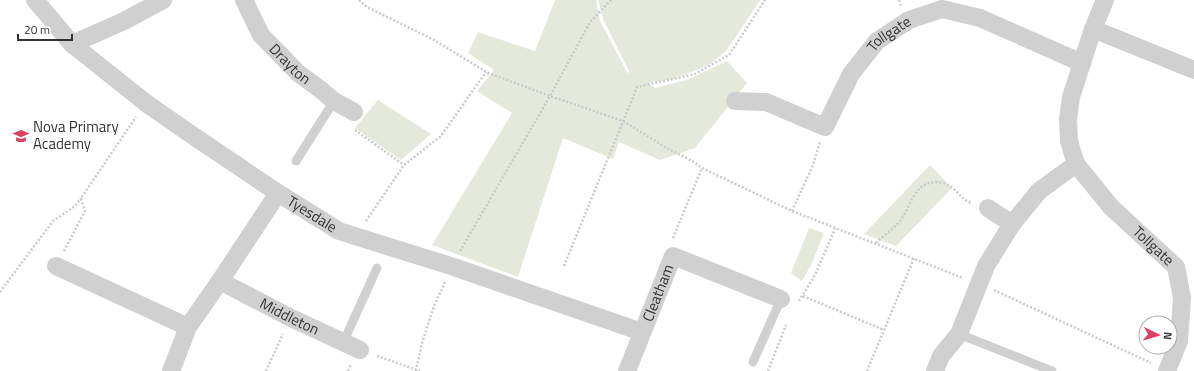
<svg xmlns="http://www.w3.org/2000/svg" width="1194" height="371" viewBox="0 0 1194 371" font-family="'Titillium Web',sans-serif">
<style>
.green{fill:#e4e9dc}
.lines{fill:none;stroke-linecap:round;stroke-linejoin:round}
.path{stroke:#cacaca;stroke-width:2.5;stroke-dasharray:2 2;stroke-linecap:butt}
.service{stroke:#d0d0d0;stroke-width:9}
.minor{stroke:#d0d0d0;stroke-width:18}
.labels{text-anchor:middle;stroke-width:4;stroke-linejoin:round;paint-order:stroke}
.street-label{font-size:15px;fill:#333;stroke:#fff}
.poi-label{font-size:15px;fill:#333;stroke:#fff;text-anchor:start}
</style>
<rect width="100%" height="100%" fill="#fff"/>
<!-- green -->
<g class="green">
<polygon points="555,0 596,0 600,21 627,72 630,73 603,19 598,0 760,0 727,50 709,65 674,79 648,83 655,88 687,80 727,61 747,83 695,148 660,160 619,142 613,159 563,138 518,277 432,245 512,113 477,91 494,70 468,53 478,32 535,51"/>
<polygon points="378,100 431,134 401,160 355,128"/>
<polygon points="930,165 952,188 896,246 864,234"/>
<polygon points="809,228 824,233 812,263 802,281 791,273"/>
</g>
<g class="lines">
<!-- path -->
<g class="path">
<polyline points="359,0 367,7 434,40 488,73 550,96 623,121 665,147 694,162 702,168 792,211 963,278"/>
<polyline points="899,0 901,6"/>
<polyline points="355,130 404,165"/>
<polyline points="792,211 813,165 820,142"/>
<polyline points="366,221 404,165 441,136 486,72"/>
<polyline points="673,238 702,168"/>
<path d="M876,243C883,236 892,230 899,222C912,207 912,183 936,182C940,182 945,183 948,185C958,190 961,200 972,203"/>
<polyline points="64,251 85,211 81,198 136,117"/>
<polyline points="460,251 550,96 590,22 611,0"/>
<polyline points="564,266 637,87 695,74 729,55 765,0"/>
<polyline points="994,290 1151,363"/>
<polyline points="0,292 53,221 75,206 81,198"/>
<polyline points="803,296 884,330"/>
<polyline points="799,301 815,275 835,229"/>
<polyline points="377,356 420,371"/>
<polyline points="266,371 283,334"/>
<polyline points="348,371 351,364"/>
<polyline points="416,371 422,343 434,306 445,282"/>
<polyline points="768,371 786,325"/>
<polyline points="867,371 914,258"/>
</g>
<!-- service -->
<g class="service">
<polyline points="296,161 334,101"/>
<polyline points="959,334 1052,371"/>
<polyline points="343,343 377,268"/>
<polyline points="753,362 781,299"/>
</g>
<!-- minor -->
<g class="minor">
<path id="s1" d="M35,0L72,44L146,103L189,133L278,193L339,231L422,257L451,266L642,332"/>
<path id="s2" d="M244,0L261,35L298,73L321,90L334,101L354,112"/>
<path id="s3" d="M1105,0L1093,29L1071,97L1068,119L1069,141L1076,164L1111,207L1176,267L1182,298L1179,341L1167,371"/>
<polyline points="1093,29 1194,70"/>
<polyline points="72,44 124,21 163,0"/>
<path id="s4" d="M735,101L766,102L825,127L851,74L877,41L909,20L942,9L980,18L1082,63"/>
<polyline points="988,208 1012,224"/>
<polyline points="56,266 188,327"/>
<path id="s5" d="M220,281L291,318L360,350"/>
<polyline points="171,371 188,327 220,281 278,193"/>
<path id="s6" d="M627,371L673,256L781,299"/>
<polyline points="935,371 941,356 959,334 986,266 1012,224 1039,191 1076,164"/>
</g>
</g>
<!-- icons -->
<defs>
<symbol id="school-bare" viewBox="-9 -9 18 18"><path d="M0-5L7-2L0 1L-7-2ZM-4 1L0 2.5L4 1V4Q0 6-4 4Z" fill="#de4061" stroke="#fff" stroke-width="2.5" paint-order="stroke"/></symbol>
</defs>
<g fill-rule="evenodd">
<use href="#school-bare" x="10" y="125" width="22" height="22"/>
</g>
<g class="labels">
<!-- street labels -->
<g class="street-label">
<text dy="5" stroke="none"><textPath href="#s4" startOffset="210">Tollgate</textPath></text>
<text dy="5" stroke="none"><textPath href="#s2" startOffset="80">Drayton</textPath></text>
<text dy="5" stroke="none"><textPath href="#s1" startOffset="352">Tyesdale</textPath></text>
<text dy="5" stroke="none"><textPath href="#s3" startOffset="284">Tollgate</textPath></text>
<text dy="5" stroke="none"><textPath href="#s6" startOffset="84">Cleatham</textPath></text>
<text dy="5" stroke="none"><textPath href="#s5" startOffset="78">Middleton</textPath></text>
</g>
<!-- poi labels -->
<g class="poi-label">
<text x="33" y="132">Nova Primary<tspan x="33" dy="17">Academy</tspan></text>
</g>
</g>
<!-- north arrow -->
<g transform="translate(1158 335) rotate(95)"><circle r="19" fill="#ffffff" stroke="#adadad"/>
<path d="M0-3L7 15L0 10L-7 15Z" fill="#de4061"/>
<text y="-6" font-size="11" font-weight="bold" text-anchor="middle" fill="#333333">N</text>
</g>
<!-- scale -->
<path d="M18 34v6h54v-6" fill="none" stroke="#333333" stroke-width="2"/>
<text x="24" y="34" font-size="12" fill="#333333" stroke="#ffffff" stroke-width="3" paint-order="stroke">20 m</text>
</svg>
